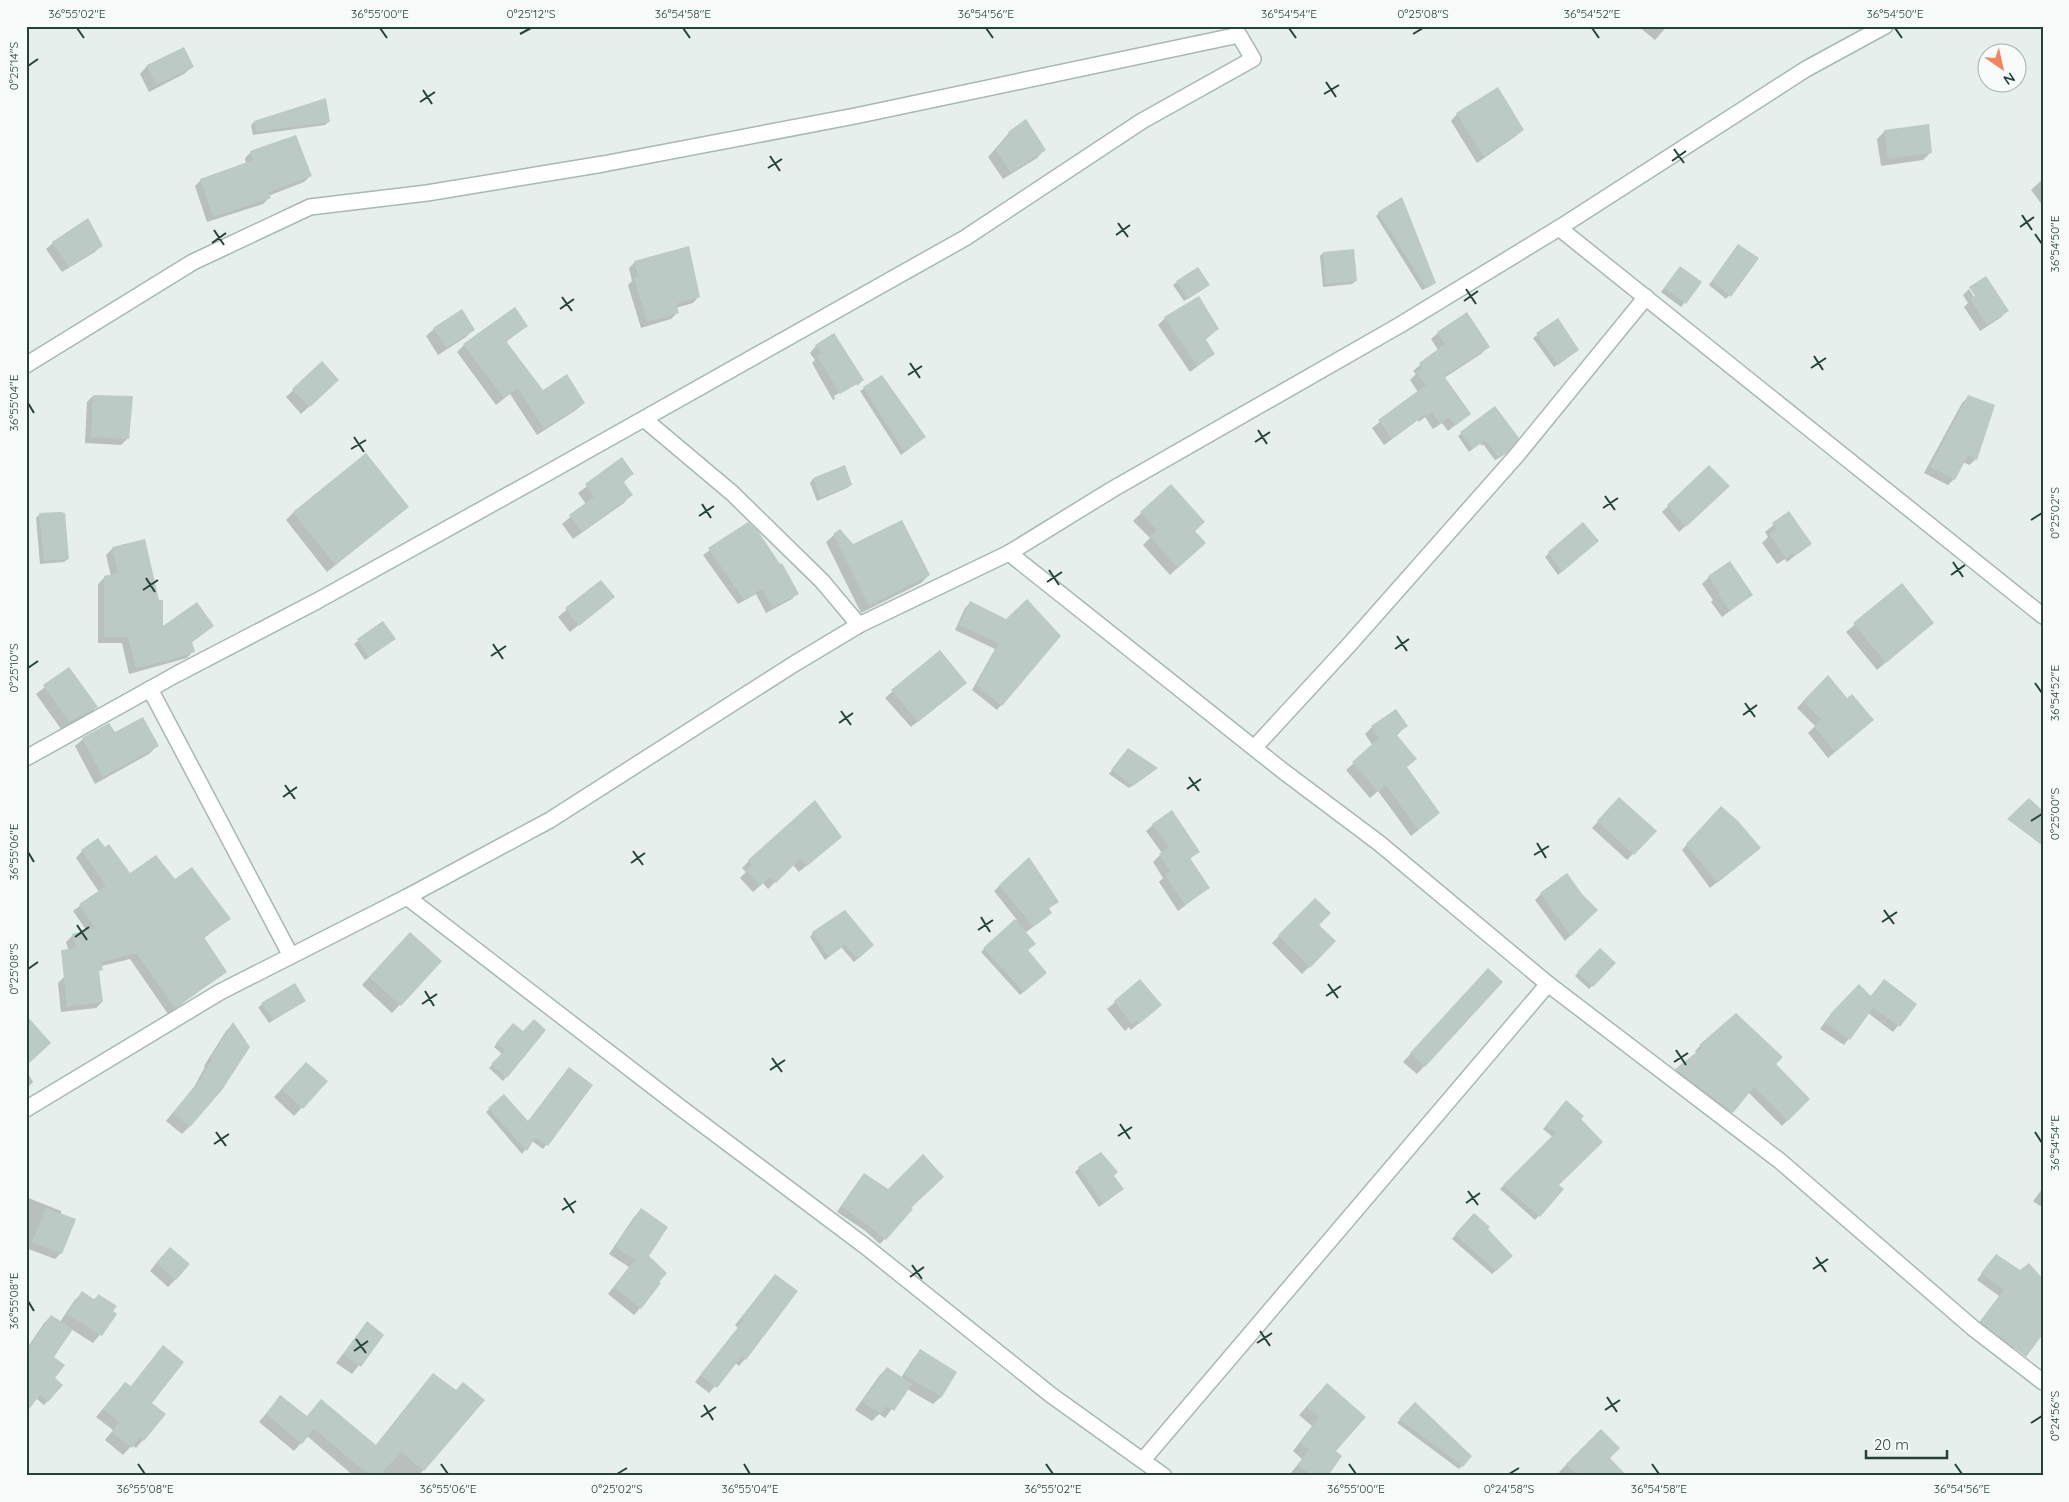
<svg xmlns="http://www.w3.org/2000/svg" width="2069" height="1502" viewBox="0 0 2069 1502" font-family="Quicksand,sans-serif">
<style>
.shadow{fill:#0003}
.building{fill:#bbcac4}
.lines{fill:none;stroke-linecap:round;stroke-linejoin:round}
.minor-casing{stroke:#a8b8b2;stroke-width:18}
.minor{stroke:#fff;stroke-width:15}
.ticks{fill:none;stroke:#24423a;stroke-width:2}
.neatline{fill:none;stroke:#24423a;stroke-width:2}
.ticks-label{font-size:12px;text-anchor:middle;fill:#24423a}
</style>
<rect width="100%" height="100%" fill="#e6efeb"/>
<!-- shadow -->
<g class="shadow">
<polygon points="1638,26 1667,26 1655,40"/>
<polygon points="183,49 192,67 184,74 149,92 140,74 147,66"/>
<polygon points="1457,114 1522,130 1516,136 1477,163 1451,121"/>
<polygon points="329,121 325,125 253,135 251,125 254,122"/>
<polygon points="1885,131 1931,152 1923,160 1881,166 1877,139"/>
<polygon points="1009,133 1044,150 1037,158 1003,179 988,157"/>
<polygon points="251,152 310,176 304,182 268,196 269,198 263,204 207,222 195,186 201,180 246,164 245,158"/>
<polygon points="2043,179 2043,206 2031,190"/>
<polygon points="1379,213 1434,282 1431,286 1422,290 1376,216"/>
<polygon points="53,243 101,245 95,252 62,272 46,249"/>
<polygon points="1738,245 1757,259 1726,299 1709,285"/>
<polygon points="1323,253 1356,281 1352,284 1323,287 1320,256"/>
<polygon points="635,262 699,296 693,303 676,308 677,313 671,319 641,328 628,285 632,281 629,268"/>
<polygon points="1677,271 1701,282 1681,307 1661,292"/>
<polygon points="1177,282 1205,288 1184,301 1173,285"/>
<polygon points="1969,289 1977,302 2007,311 2000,318 1980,331 1964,307 1968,303 1963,295"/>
<polygon points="1165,318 1218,329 1205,340 1214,354 1190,372 1158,325"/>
<polygon points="1558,320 1574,353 1554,367 1533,338"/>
<polygon points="526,326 506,342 543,391 584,403 576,410 537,435 510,394 496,405 457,352 464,345"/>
<polygon points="434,329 473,329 466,337 438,355 426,336"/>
<polygon points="1438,333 1488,347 1481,354 1444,378 1469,414 1448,431 1442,423 1433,429 1425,417 1419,422 1418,420 1384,445 1372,428 1418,392 1410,380 1416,374 1413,371 1438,350 1431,339"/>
<polygon points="816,346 863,380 857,386 857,383 834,396 835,399 857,386 833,400 812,363 815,360 810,353"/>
<polygon points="322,363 330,387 301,414 286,397"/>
<polygon points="881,377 925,437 901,455 860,391"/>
<polygon points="93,396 128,438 121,445 85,443 87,402"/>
<polygon points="1968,397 1976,459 1969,465 1963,462 1954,479 1948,485 1924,473 1962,403"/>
<polygon points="1494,408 1502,456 1495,460 1483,444 1482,446 1480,443 1469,452 1458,436"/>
<polygon points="622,459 632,474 623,483 631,495 624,503 573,539 562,524 586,504 578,493"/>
<polygon points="844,467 851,485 847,488 817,501 810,483 813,479"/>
<polygon points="1709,467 1722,493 1679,532 1662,512"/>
<polygon points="294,512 399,514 327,572 286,520"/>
<polygon points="1789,512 1810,544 1787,562 1785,559 1777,564 1762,543 1768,537 1765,532"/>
<polygon points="1141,513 1197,550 1170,575 1143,545 1150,538 1133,521"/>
<polygon points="39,515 68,559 64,562 40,564 36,518"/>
<polygon points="748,523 797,593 792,599 766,613 756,594 738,604 703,555"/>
<polygon points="834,535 853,546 929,575 921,583 861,613 826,542"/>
<polygon points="1594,544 1558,575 1545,557 1549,553"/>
<polygon points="113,548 162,629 213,626 191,643 193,651 187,658 129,674 122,643 98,643 98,584 105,577 111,576 106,555"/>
<polygon points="1709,577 1751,595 1722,617 1711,602 1713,600 1702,584"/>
<polygon points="601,581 613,597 570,632 558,617"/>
<polygon points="1901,585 1932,623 1877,670 1846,632"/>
<polygon points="970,603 1006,620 1001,705 997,710 972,690 995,649 955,630 965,608"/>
<polygon points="383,623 390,642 365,660 354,644"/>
<polygon points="940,651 959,689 911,727 885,698"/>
<polygon points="69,668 96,707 89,715 61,729 36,694"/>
<polygon points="1828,676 1866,726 1828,758 1808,733 1815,726 1797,708"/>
<polygon points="1406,726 1396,736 1406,768 1439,813 1411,836 1378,791 1370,798 1346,770 1373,746 1365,734 1372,727"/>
<polygon points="115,734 157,746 149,754 95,784 75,746 83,739"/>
<polygon points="1125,753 1153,771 1129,788 1109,774"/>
<polygon points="1614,805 1655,831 1627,860 1592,828"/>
<polygon points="1716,813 1753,854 1710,888 1682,850"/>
<polygon points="1153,825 1198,851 1189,860 1208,888 1178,911 1159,882 1163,878 1153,862 1162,853 1146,831"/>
<polygon points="833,843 799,872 793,865 768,889 763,883 753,892 740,878 746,872 742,868 749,861"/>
<polygon points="82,851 130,874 174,881 229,919 204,938 225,972 168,1014 130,959 98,967 102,1002 96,1008 61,1012 58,983 65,976 72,962 66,942 73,935 87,931 73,911 99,892 76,858"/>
<polygon points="1029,859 1057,902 1048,909 1045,918 1025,933 1026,951 1042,976 1020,995 981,952 1017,920 994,891"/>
<polygon points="1541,894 1581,895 1596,910 1565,941 1535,900"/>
<polygon points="1315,900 1318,925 1335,941 1302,974 1272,943"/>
<polygon points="813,933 869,948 854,962 841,947 825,960 810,937"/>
<polygon points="402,942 440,961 392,1013 362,985"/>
<polygon points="1600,949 1614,963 1589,989 1575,976"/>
<polygon points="1481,977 1502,982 1417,1074 1403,1062"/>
<polygon points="1140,981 1160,1005 1131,1030 1129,1027 1125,1031 1107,1009"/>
<polygon points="1884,981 1915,1004 1893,1032 1868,1013 1844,1045 1820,1029 1827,1019 1859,986 1870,997"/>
<polygon points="295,985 305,1001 269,1023 258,1007"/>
<polygon points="233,1024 190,1126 182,1134 166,1121 194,1087 205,1067 204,1066 226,1031"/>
<polygon points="509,1028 523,1033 506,1077 503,1081 489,1068 502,1054 494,1047"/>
<polygon points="1700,1046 1775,1064 1808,1099 1782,1126 1748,1092 1727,1118 1671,1075 1697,1054 1695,1051"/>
<polygon points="306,1064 326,1081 294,1116 274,1097"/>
<polygon points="26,1070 33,1082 26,1089"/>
<polygon points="591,1085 543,1149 532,1141 522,1154 486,1112 504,1096 527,1122"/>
<polygon points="1563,1106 1579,1119 1557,1185 1562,1189 1535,1220 1500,1189 1553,1137 1543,1129"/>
<polygon points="1079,1168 1113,1176 1119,1192 1099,1207 1075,1172"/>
<polygon points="859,1180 911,1209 880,1244 864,1230 837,1212"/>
<polygon points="2043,1188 2043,1206 2040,1206 2033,1201"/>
<polygon points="26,1197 61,1211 61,1253 55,1259 26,1248"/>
<polygon points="641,1210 647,1256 640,1308 634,1315 608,1294 629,1267 609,1254 634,1217"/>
<polygon points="1474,1215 1512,1256 1492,1274 1452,1239"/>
<polygon points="162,1256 176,1279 168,1287 150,1271"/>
<polygon points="1991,1261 2043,1318 2009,1353 1975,1328 1999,1296 1977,1280"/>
<polygon points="775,1276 745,1359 739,1366 735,1363 709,1393 695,1382 738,1328 735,1325"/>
<polygon points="82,1293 93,1300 98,1296 116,1315 93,1343 71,1329 45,1369 61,1385 44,1405 26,1390 26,1350 44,1323 51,1316 60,1322 74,1301"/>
<polygon points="367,1323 382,1335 352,1374 336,1363"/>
<polygon points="920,1351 955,1372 941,1397 933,1404 907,1389 885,1418 879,1414 872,1421 855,1410 879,1376 887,1368 901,1378 913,1359"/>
<polygon points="426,1382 483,1400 418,1476 354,1476 307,1436 294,1451 259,1422 280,1397 306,1417 376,1445"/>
<polygon points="125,1383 150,1403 143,1440 136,1448 132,1445 123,1455 105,1440 113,1430 96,1417"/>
<polygon points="1319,1393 1334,1451 1326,1476 1295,1476 1291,1473 1302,1459 1293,1451 1312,1426 1299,1415"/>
<polygon points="1415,1404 1462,1466 1459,1469 1397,1423"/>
<polygon points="1601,1430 1608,1458 1625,1476 1563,1476 1559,1472"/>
</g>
<!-- building -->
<g class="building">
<polygon points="184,47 194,67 156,85 147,65"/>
<polygon points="1498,87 1524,130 1484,157 1456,113"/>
<polygon points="326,98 330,122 256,132 254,121"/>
<polygon points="1026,119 1046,150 1011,173 995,149 1010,135 1008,132"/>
<polygon points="1929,124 1932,153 1888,159 1884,130"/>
<polygon points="296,135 312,176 269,192 271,198 213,217 200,179 253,160 250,151"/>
<polygon points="1402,197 1436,283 1426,288 1378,212"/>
<polygon points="88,218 103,246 69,267 52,242"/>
<polygon points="1738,244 1759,258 1731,297 1712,281"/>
<polygon points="689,246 700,297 676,304 679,313 647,322 634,278 638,276 634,261"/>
<polygon points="1354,249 1357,281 1326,284 1323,252"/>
<polygon points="1680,266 1702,282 1686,304 1664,288"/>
<polygon points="1198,267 1210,285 1188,299 1176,281"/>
<polygon points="1986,276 2009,311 1987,325 1970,299 1975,296 1969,287"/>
<polygon points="1199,296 1219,329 1205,338 1215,354 1197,366 1164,317"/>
<polygon points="515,307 528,326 506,341 543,390 567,374 585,403 544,429 518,388 504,398 463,344"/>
<polygon points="462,309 475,330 446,348 433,328"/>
<polygon points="1467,312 1490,347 1444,376 1471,414 1455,426 1449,417 1440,424 1432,412 1426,416 1425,414 1392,439 1378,420 1426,385 1416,372 1422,368 1419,363 1445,344 1437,332"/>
<polygon points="1558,318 1579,350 1558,365 1536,333"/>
<polygon points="834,333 864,380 840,394 817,356 821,353 815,345"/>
<polygon points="322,361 339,380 310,407 292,389"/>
<polygon points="882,375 926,437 904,452 863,387"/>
<polygon points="93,395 133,396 129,439 91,437"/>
<polygon points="1968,395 1995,405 1977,460 1968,455 1955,480 1930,467"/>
<polygon points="1495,406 1519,438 1507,453 1499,458 1487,442 1486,443 1484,441 1473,449 1460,432"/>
<polygon points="366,453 409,507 335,565 293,512"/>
<polygon points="622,457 634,474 623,481 633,495 582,532 569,515 594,497 585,484"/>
<polygon points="845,465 852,485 820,498 813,478"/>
<polygon points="1709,465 1730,486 1686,527 1667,505"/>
<polygon points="1171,484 1205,522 1195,531 1206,543 1178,568 1150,537 1157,530 1140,512"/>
<polygon points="1789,511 1812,544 1795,556 1793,553 1786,558 1769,534 1776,530 1772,523"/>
<polygon points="60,512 65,513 69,559 44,561 39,513"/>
<polygon points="902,520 930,575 869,606 833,534 840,529 853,544"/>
<polygon points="748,522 758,531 780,564 782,563 799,594 772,608 762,589 744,600 708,548"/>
<polygon points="1583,522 1599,541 1562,572 1548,552"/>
<polygon points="145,539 159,600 163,600 163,626 197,602 214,626 192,642 195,652 167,661 136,668 128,637 104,637 104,576 118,573 112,547"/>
<polygon points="1730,561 1753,595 1730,611 1718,594 1720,593 1708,576"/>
<polygon points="601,580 615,597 579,626 565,608"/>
<polygon points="1902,583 1934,623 1886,663 1853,623"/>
<polygon points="1027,599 1061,636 1002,706 976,685 999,643 959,625 970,601 1006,619"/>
<polygon points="383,621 396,639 369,657 357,639"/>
<polygon points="940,650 967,683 918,722 891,690"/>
<polygon points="69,667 98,707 69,722 43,685"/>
<polygon points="1828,675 1847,698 1852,694 1874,720 1835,752 1814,726 1821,719 1803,701"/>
<polygon points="1396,709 1408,726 1396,734 1417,759 1407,767 1440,813 1418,830 1386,785 1378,792 1352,762 1379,738 1371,726"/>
<polygon points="143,717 159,746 103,777 82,738 109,723 115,732"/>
<polygon points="1128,748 1158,768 1133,786 1111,770"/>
<polygon points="1619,797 1657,831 1634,855 1597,821"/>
<polygon points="2029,798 2043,811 2043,846 2007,819"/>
<polygon points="815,800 842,837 807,866 800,859 776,883 770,877 760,886 746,870 752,865 748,860"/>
<polygon points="1721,806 1738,821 1761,848 1717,883 1686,844"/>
<polygon points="1172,810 1200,852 1190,858 1210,888 1185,905 1165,875 1170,871 1159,854 1169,847 1152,824"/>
<polygon points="98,838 105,847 109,844 130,873 156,855 175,879 192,867 231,919 204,937 227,972 175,1008 136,953 101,962 103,970 99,971 103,1002 67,1007 61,950 76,948 72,934 95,928 79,904 106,886 81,850"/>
<polygon points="1029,857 1059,902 1049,908 1052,913 1033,927 999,885"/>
<polygon points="1567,873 1582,894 1598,910 1571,936 1540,893"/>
<polygon points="1315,898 1331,913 1319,925 1336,941 1310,968 1278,935"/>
<polygon points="845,910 874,945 858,959 845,945 829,957 812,932"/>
<polygon points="1015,919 1036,944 1028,950 1047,973 1024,992 983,948"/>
<polygon points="410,932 442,961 401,1006 369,977"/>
<polygon points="1600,948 1616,963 1593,987 1577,972"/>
<polygon points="1488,968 1503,982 1425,1067 1410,1053"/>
<polygon points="1140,979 1162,1005 1139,1024 1137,1021 1132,1024 1114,1001"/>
<polygon points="1884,979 1917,1004 1900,1027 1873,1008 1850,1040 1825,1023 1832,1012 1859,984 1871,996"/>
<polygon points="295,983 306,1001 273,1020 261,1003"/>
<polygon points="1736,1013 1783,1057 1776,1064 1810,1099 1788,1121 1754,1087 1733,1113 1675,1069 1702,1048 1699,1045"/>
<polygon points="26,1015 51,1043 26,1066"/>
<polygon points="534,1019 546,1030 507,1078 491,1064 505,1050 496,1043 513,1023 523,1031"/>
<polygon points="233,1022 250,1047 222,1090 190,1127 173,1113 201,1078 212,1059 210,1059"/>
<polygon points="306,1062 328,1081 303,1109 281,1089"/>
<polygon points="569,1067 593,1085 548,1146 535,1138 527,1151 488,1108 504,1094 528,1121"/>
<polygon points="1566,1100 1584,1116 1581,1119 1603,1142 1559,1185 1564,1189 1540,1217 1503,1185 1555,1133 1546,1125"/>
<polygon points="1101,1152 1118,1172 1114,1176 1124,1189 1103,1204 1078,1167"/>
<polygon points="923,1154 944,1177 911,1208 913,1209 886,1240 869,1226 841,1206 864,1173 888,1189"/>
<polygon points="46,1208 76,1219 62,1254 32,1242"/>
<polygon points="641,1208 668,1227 649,1256 667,1273 659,1282 661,1283 641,1309 614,1287 635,1260 615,1247"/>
<polygon points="1474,1213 1490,1227 1488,1229 1513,1256 1496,1271 1455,1234"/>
<polygon points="170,1247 190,1264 176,1280 156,1263"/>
<polygon points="1996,1254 2020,1270 2029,1263 2043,1279 2043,1334 2026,1357 1980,1322 2004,1290 1981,1273"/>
<polygon points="775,1274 798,1291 746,1360 742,1356 717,1388 700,1375 744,1320 741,1318"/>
<polygon points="82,1291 95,1300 98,1294 117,1306 113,1311 117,1314 102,1336 67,1314"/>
<polygon points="51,1315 73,1329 54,1357 65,1365 55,1378 63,1385 48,1402 40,1395 26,1413 26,1352"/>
<polygon points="367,1321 384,1335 361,1367 343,1354"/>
<polygon points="163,1345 184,1362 152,1403 166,1414 144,1441 140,1438 132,1448 112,1432 119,1422 103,1409 125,1382 131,1386"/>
<polygon points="920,1349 957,1372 942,1397 904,1375"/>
<polygon points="887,1367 912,1384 894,1411 887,1406 881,1414 862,1402"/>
<polygon points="433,1373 456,1390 463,1382 485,1400 424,1471 401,1452 379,1476 370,1476 314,1429 302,1444 266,1414 280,1395 307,1416 321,1399 376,1445"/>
<polygon points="1327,1383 1366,1417 1336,1451 1342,1456 1328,1476 1312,1476 1298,1465 1309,1450 1300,1443 1319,1417 1306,1407"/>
<polygon points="1415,1402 1472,1456 1463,1467 1399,1419"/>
<polygon points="1601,1429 1620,1448 1610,1458 1627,1476 1578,1476 1566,1464"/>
</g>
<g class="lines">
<defs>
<g id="minor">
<polyline points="1559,228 2043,616"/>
<polyline points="26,365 193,262 310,207 427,193 603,164 855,116 1239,35 1253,59 1142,121 965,238 535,480 317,601 177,674 26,758"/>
<polyline points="644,419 732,493 822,581 859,625"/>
<polyline points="1009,553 1283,771 1379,843 1548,984 1780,1161 1973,1328 2043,1382"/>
<polyline points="150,689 291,956"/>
<polyline points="1254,748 1349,645 1517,455 1646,297"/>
<polyline points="407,897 681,1108 865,1246 1051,1395 1164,1476"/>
<polyline points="26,1109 220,992 407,897 550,820 794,664 859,625 1009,553 1113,489 1400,325 1559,228 1806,69 1885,26"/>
<polyline points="1143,1460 1548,984"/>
</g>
</defs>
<!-- minor casing -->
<use href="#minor" class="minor-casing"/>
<!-- minor -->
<use href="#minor" class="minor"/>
</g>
<!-- ticks -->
<path class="ticks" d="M77,28L84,38M380,28L387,38M683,28L690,38M986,28L993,38M1289,28L1296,38M1592,28L1599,38M1895,28L1902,38M520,34L531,28M1413,34L1423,28M28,66L38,59M1326,82L1336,97M423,90L432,104M1324,94L1339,85M420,102L435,92M1674,149L1684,163M770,156L780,171M1672,161L1686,151M768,168L782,159M2022,215L2032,230M1118,223L1128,237M2020,227L2034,217M214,230L224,245M2035,234L2042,244M1116,235L1130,225M212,243L226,233M1466,289L1476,304M562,297L572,311M1464,301L1478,291M560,309L574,299M1814,356L1823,370M910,363L920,378M1811,368L1826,358M908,375L922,366M28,403L34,413M1258,430L1267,444M354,437L364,452M1255,442L1270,432M351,449L366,440M1605,496L1615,510M702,504L711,518M1603,508L1618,498M699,516L714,506M2031,520L2042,513M1953,562L1963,577M1049,570L1059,585M1951,575L1965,565M146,578L155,592M1047,582L1062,572M143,590L158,580M1397,636L1407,651M493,644L503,659M1395,649L1409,639M491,656L506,646M28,668L38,661M2035,683L2042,693M1745,703L1755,717M841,711L851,725M1743,715L1757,705M839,723L853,713M1189,777L1199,791M285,785L295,799M1187,789L1201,779M283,797L297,787M2031,821L2042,814M1537,843L1546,858M633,851L643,865M28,852L34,862M1534,855L1549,846M631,863L645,853M1884,910L1894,924M981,917L990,932M1882,922L1897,912M77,925L87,940M978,930L993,920M75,937L89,927M28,969L38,962M1328,984L1338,998M425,991L434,1006M1326,996L1341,986M422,1004L437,994M1676,1050L1686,1065M772,1058L782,1072M1674,1062L1688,1053M770,1070L785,1060M1120,1124L1130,1139M216,1132L226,1146M2035,1132L2042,1143M1118,1136L1132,1127M214,1144L229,1134M1468,1191L1478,1205M564,1198L574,1213M1466,1203L1480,1193M562,1210L576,1201M1816,1257L1826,1272M912,1265L922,1279M1813,1269L1828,1259M910,1277L924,1267M28,1301L34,1311M1260,1331L1270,1346M356,1339L366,1353M1257,1343L1272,1333M354,1351L368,1341M1607,1397L1617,1412M704,1405L713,1420M1605,1410L1620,1400M701,1417L716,1407M2031,1423L2042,1416M138,1464L145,1474M441,1464L448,1474M744,1464L750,1474M1046,1464L1053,1474M1349,1464L1356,1474M1652,1464L1659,1474M1955,1464L1962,1474M617,1474L627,1468M1509,1474L1519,1468"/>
<!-- border -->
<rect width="2069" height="1502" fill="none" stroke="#f7fbf9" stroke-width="55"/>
<!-- north arrow -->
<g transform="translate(2002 68) rotate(146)"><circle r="24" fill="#f7fbf9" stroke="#a3b1ad"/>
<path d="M0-4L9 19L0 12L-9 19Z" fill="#f4845f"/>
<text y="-8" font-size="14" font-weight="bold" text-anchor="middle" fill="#24423a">N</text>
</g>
<!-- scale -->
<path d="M1866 1450v8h81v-8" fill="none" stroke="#24423a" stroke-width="2.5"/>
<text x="1874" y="1450" font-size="15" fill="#24423a" stroke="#f7fbf9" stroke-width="4" paint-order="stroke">20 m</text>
<rect x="28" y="28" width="2014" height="1446" class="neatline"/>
<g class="ticks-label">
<text x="77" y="18">36°55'02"E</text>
<text x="380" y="18">36°55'00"E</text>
<text x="531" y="18">0°25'12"S</text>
<text x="683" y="18">36°54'58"E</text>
<text x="986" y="18">36°54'56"E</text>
<text x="1289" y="18">36°54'54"E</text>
<text x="1423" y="18">0°25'08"S</text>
<text x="1592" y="18">36°54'52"E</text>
<text x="1895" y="18">36°54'50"E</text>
<text transform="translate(14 66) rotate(-90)" y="4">0°25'14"S</text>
<text transform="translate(2055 244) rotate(-90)" y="4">36°54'50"E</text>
<text transform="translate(14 403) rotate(-90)" y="4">36°55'04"E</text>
<text transform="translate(2055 513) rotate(-90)" y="4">0°25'02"S</text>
<text transform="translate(14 668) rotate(-90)" y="4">0°25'10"S</text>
<text transform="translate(2055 693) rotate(-90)" y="4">36°54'52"E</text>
<text transform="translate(2055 814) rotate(-90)" y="4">0°25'00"S</text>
<text transform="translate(14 852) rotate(-90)" y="4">36°55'06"E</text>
<text transform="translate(14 969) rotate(-90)" y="4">0°25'08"S</text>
<text transform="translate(2055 1143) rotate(-90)" y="4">36°54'54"E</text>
<text transform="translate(14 1301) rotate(-90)" y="4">36°55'08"E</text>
<text transform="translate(2055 1416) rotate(-90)" y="4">0°24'56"S</text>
<text x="145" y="1493">36°55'08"E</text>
<text x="448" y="1493">36°55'06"E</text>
<text x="617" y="1493">0°25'02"S</text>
<text x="750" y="1493">36°55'04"E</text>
<text x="1053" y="1493">36°55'02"E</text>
<text x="1356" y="1493">36°55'00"E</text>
<text x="1509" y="1493">0°24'58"S</text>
<text x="1659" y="1493">36°54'58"E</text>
<text x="1962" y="1493">36°54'56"E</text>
</g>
</svg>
